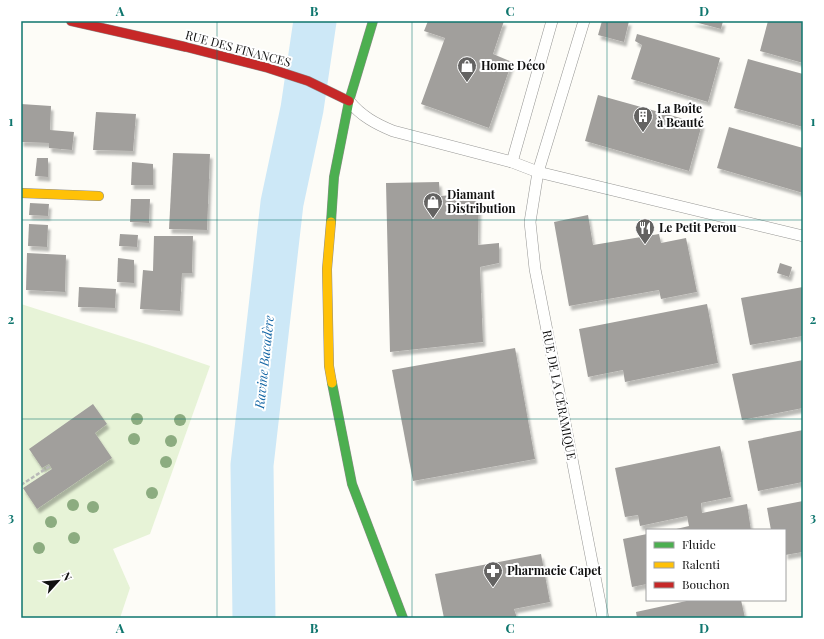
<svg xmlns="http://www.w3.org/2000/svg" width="824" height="639" viewBox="0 0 824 639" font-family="'Playfair Display',serif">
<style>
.green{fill:#e7f3d7}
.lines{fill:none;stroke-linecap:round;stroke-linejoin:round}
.river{stroke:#cde8f7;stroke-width:43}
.building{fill:#a19f9c;filter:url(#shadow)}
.lane-casing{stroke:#979795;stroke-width:12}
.fast-casing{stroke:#8e8d8b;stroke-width:10}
.slow-casing{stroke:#8e8d8b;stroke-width:10}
.jam-casing{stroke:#8e8d8b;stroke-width:10}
.path{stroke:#b9b9b8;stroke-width:2.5;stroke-dasharray:4 2;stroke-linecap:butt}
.lane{stroke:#fffffe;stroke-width:11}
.fast{stroke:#4caf50;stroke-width:9}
.slow{stroke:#ffc107;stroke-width:9}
.jam{stroke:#c62828;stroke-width:9}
.tree{fill:#8cac80}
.grid{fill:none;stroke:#0f766e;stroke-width:1;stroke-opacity:0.55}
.labels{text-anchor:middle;stroke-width:4;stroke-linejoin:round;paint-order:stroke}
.street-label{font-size:12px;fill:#111;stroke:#fff}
.poi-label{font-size:12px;font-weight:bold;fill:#111;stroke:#fff;text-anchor:start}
.water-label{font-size:13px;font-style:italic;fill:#1768a6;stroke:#fff}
.neatline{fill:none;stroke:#0f766e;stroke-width:1.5}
.grid-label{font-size:13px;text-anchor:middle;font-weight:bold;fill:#0f766e}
</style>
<defs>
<filter id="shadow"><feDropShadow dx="2.5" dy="4.5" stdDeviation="1" flood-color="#0004"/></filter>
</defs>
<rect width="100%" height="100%" fill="#fdfcf7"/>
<!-- green -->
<polygon class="green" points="21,304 149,345 210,366 150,534 113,549 130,588 120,618 21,618"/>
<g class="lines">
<!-- river -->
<polyline class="river" points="254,618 252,465 282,203 302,109 315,21"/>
</g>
<!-- building -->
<g class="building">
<polygon points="428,21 504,21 493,54 512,62 489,128 421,104 445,38 424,31"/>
<polygon points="602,21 629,21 624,42 598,35"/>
<polygon points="691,21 723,21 721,29"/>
<polygon points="768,21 803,21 803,63 760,51"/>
<polygon points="637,34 720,58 708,102 631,79 642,45 635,41"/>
<polygon points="748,59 803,74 803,127 734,108"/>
<polygon points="598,95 702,124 689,171 585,141"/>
<polygon points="21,104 51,106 50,130 74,132 72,150 49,148 49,143 21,142"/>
<polygon points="96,112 136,114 133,151 93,150"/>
<polygon points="729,127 803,148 803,193 717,168"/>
<polygon points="173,153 210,154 207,230 169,229"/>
<polygon points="37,158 48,158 48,177 35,176"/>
<polygon points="132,162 153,164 153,185 131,185"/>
<polygon points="439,182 440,196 479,193 478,245 499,243 499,263 480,267 483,342 390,352 386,183"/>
<polygon points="131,199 150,199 149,223 130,222"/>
<polygon points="30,203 49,204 48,216 29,215"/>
<polygon points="588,215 593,245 659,234 661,243 686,238 697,292 661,299 659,290 569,306 554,222"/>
<polygon points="29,224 48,225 47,247 28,246"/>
<polygon points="120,234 138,235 137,247 119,246"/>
<polygon points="154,236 193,236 192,273 182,273 180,311 140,309 143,270 153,271"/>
<polygon points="27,253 66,255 65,292 26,290"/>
<polygon points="118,258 134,260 134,283 117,282"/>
<polygon points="780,263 792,267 789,277 777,273"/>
<polygon points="79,287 116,289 115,308 78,307"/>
<polygon points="803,287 803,336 750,345 741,298"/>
<polygon points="707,304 718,363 625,382 623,370 588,377 579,329"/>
<polygon points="515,348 535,459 413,481 392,370"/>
<polygon points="803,360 803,408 742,420 732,374"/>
<polygon points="93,404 107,424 95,433 112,458 37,509 23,488 52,469 49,464 42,468 29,449"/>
<polygon points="803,430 803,482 758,491 748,441"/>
<polygon points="720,446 731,497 701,503 702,513 747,504 751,530 672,530 689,526 687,516 640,526 638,515 625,517 615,468"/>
<polygon points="803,501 803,552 785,555 785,530 771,530 767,508"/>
<polygon points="647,534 647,584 632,587 623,539"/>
<polygon points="541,554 550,602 514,609 517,618 444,618 435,574"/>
<polygon points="691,600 741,600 745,618 637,618 636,612"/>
</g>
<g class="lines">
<defs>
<g id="lane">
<polyline points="584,21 538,172 530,222 535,269 603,618"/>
<path d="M349,101C361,116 376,124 393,131L512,162L538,172L803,236"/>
<polyline points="512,162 552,21"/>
</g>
<g id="fast">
<polyline points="331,222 334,177 349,101 373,21"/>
<polyline points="332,383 352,484 403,618"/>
</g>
<g id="slow">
<polyline points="21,193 99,196"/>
<polyline points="331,222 327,269 329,366 332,383"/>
</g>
<polyline id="jam" points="71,21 186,47 268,68 308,81 349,101"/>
</defs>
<!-- lane casing -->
<use href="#lane" class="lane-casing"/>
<!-- fast casing -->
<use href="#fast" class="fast-casing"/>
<!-- slow casing -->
<use href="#slow" class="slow-casing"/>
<!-- jam casing -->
<use href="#jam" class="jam-casing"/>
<!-- path -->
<polyline class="path" points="21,485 50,466"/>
<!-- lane -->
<use href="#lane" class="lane"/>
<!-- fast -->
<use href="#fast" class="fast"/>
<!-- slow -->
<use href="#slow" class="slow"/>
<!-- jam -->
<use href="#jam" class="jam"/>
</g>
<!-- trees -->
<g class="tree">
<circle cx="137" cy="419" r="6"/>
<circle cx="180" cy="420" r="6"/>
<circle cx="134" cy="439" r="6"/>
<circle cx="171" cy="441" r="6"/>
<circle cx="166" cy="462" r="6"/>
<circle cx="152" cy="493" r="6"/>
<circle cx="73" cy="505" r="6"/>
<circle cx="93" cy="507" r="6"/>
<circle cx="51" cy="522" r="6"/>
<circle cx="74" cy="538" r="6"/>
<circle cx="39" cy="548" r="6"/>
</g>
<!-- grid -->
<path class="grid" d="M217,21V618M412,21V618M607,21V618M21,220H803M21,419H803"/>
<!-- icons -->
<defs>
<symbol id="shop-pin" viewBox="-11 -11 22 30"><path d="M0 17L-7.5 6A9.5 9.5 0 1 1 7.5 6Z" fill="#646362" stroke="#fff"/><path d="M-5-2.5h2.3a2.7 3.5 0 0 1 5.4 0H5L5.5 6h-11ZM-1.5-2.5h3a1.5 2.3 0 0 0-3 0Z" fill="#fff"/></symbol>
<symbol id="building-pin" viewBox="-11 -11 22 30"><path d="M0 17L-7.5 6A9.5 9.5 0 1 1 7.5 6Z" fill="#646362" stroke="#fff"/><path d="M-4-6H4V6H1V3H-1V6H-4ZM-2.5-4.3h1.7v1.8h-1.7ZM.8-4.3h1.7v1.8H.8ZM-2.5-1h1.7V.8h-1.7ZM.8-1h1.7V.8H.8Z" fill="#fff"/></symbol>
<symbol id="restaurant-pin" viewBox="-11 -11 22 30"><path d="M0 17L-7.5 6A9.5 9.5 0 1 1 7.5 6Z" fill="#646362" stroke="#fff"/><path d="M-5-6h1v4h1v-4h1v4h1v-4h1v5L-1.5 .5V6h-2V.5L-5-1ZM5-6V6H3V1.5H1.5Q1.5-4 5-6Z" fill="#fff"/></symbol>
<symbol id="pharmacy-pin" viewBox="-11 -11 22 30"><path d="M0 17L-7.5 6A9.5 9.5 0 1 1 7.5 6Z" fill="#646362" stroke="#fff"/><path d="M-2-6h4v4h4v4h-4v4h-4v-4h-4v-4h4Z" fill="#fff"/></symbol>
</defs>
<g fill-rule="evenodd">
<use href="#shop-pin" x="456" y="55" width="22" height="30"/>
<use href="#building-pin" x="632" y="105" width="22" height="30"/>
<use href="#shop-pin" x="422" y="191" width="22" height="30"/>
<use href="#restaurant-pin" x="634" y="217" width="22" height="30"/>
<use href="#pharmacy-pin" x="482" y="560" width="22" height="30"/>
</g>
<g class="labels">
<!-- street labels -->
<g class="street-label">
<text transform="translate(238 49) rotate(15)" y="4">RUE DES FINANCES</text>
<text transform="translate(559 395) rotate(79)" y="4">RUE DE LA CÉRAMIQUE</text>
</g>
<!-- poi labels -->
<g class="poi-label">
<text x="481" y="70">Home Déco</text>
<text x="657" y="113">La Boîte<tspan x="657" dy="14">à Beauté</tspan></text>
<text x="447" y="199">Diamant<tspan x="447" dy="14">Distribution</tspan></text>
<text x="659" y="232">Le Petit Perou</text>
<text x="507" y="575">Pharmacie Capet</text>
</g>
<!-- water labels -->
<g class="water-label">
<text transform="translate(264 362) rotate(-84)" y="5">Ravine Bacadère</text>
</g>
</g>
<!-- border -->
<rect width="824" height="639" fill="none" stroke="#ffffff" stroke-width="44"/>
<!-- legend -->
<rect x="646" y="529" width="140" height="72" fill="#ffffff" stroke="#a0a0a0"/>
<rect x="654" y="542" width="20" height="6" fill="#4caf50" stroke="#a0a0a0"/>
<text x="682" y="549" font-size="12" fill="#111111">Fluide</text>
<rect x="654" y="562" width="20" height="6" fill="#ffc107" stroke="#a0a0a0"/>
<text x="682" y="569" font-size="12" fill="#111111">Ralenti</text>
<rect x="654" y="582" width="20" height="6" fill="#c62828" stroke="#a0a0a0"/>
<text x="682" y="589" font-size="12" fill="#111111">Bouchon</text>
<!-- north arrow -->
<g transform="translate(58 581) rotate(63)" stroke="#ffffff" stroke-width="3" paint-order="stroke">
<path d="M0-3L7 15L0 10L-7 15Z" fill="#111111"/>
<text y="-6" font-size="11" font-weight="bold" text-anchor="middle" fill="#111111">N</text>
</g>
<rect x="22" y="22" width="780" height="595" class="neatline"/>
<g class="grid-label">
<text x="120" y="16">A</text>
<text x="314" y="16">B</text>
<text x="510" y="16">C</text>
<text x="704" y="16">D</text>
<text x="11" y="126">1</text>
<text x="813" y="126">1</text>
<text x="11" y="324">2</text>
<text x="813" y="324">2</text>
<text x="11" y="522">3</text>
<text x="813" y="522">3</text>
<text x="120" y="633">A</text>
<text x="314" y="633">B</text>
<text x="510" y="633">C</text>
<text x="704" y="633">D</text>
</g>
</svg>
